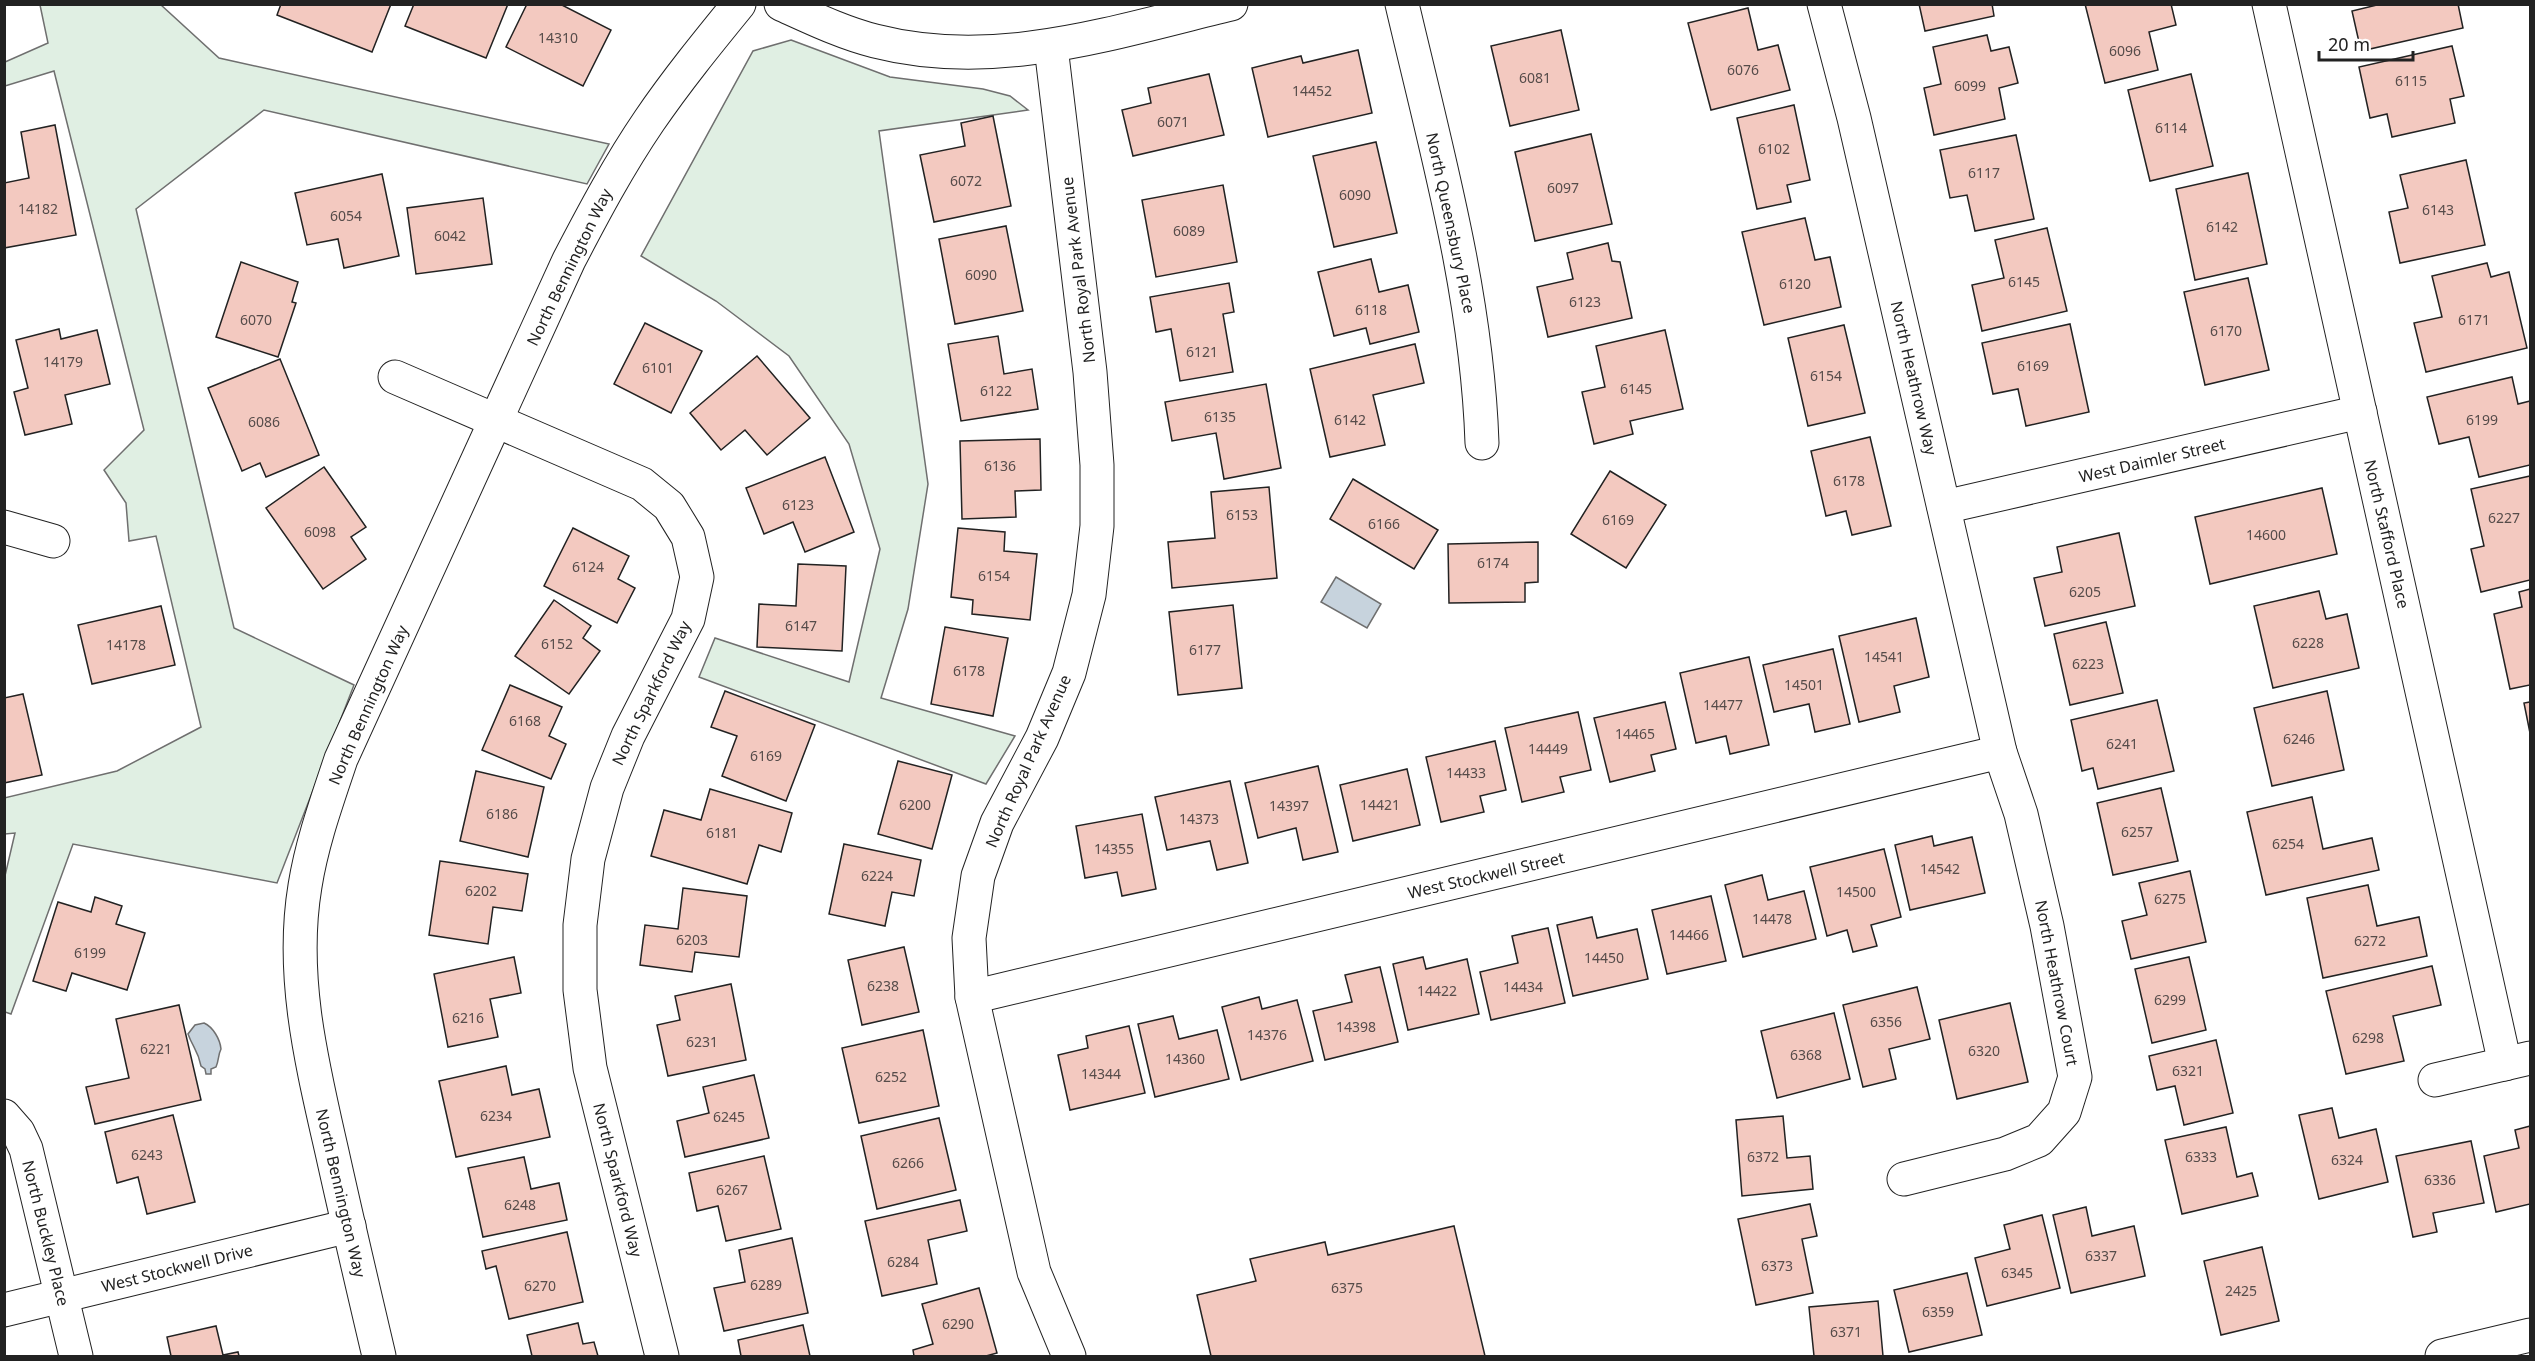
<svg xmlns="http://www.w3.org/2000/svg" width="2535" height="1361" viewBox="0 0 2535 1361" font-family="'Noto Sans',sans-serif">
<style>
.green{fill:#e0efe3;stroke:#6f6f6f;stroke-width:1.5}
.water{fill:#c7d3dd;stroke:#6f6f6f;stroke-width:1.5}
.building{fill:#f3c9c0;stroke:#222;stroke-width:1.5}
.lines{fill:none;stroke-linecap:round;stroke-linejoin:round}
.minor-casing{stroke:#222;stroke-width:35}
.major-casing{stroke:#222;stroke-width:35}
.minor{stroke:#fff;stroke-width:33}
.major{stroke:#fff;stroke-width:33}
.labels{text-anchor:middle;stroke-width:4.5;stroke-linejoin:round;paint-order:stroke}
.number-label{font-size:14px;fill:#564c4a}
.street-label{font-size:16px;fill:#222;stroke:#fff}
</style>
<rect width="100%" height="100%" fill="#fff"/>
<!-- green -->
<g class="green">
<polygon points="40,5 161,5 219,58 609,144 587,184 264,110 136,209 234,628 354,685 277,883 73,844 11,1014 5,1012 4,880 15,833 5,834 4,798 117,771 201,727 156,536 129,541 126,503 104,470 144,430 54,71 5,86 5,62 48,43"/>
<polygon points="791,40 890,77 983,89 1010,96 1028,110 879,131 928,484 908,609 881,698 1015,736 986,784 699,677 715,638 849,682 880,549 849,444 789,356 716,301 641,256 753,51"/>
</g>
<!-- water -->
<g class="water">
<polygon points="1336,577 1381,604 1367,628 1321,602"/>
<path d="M204,1023C213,1027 220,1039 221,1049C218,1055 219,1060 216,1067L211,1069V1074H206L205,1069L201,1066C198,1050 193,1048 188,1034L195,1025Z"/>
</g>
<!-- building -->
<g class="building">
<polygon points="281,4 391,4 372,52 277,15"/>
<polygon points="414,4 508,4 486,58 405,26"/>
<polygon points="527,4 560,4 611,30 583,86 506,47"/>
<polygon points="1919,4 1992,4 1994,16 1925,31"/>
<polygon points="2085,4 2171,4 2176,25 2149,32 2158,70 2105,83"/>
<polygon points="2381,4 2458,4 2463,28 2361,51 2352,11"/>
<polygon points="1748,8 1758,50 1778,45 1790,90 1711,110 1688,23"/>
<polygon points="1561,30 1579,110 1510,126 1491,46"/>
<polygon points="1987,35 1991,51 2009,47 2018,83 1999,88 2005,119 1934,135 1924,88 1941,84 1933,47"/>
<polygon points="2452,46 2464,96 2450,99 2455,123 2392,137 2387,114 2370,118 2359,67"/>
<polygon points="1358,50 1372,113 1268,137 1252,68 1301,56 1303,63"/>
<polygon points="1209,74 1224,135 1133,156 1122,110 1151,103 1148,88"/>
<polygon points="2191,74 2213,166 2150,181 2128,90"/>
<polygon points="1794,105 1810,180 1787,185 1791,202 1757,209 1737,118"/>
<polygon points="993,116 1011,206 934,222 920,155 965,146 961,123"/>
<polygon points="55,125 76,235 4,248 4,183 29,178 21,132"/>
<polygon points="1591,134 1612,224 1535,241 1515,152"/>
<polygon points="2016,135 2034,219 1975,231 1967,195 1950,198 1940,150"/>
<polygon points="1376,142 1397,233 1334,247 1313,156"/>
<polygon points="2466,160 2485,245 2400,263 2389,212 2408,208 2400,175"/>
<polygon points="2248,173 2267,264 2195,280 2176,189"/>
<polygon points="382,174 399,256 344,268 338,239 307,245 295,193"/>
<polygon points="1223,185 1237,262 1156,277 1142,200"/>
<polygon points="483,198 492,264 416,274 407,208"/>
<polygon points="1805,218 1815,260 1830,257 1841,307 1764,325 1742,232"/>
<polygon points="1006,226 1023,311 955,324 939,239"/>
<polygon points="2047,228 2067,311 1982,331 1972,285 2004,278 1995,240"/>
<polygon points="1608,243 1612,261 1620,262 1632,318 1548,337 1537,287 1573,279 1567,253"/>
<polygon points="1371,259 1379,292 1408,285 1419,332 1370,344 1366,328 1334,336 1318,272"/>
<polygon points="241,262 298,282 292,302 296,303 278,357 216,337"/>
<polygon points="2487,263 2491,277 2509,272 2527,348 2426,372 2414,323 2442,317 2432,276"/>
<polygon points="2248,278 2269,370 2205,385 2184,292"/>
<polygon points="1229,283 1234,312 1223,314 1233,372 1180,381 1171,329 1156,332 1150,297"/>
<polygon points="645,323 702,351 671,413 614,384"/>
<polygon points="2070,324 2089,412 2026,426 2018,389 1993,394 1982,343"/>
<polygon points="1844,325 1865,413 1808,426 1788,338"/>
<polygon points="59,329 61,339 97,330 110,384 65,395 72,424 25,435 14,392 28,388 16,340"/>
<polygon points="1665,330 1683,409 1630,421 1633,434 1594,444 1582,392 1605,387 1596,346"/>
<polygon points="998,336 1004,374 1032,369 1038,409 961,421 948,344"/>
<polygon points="1415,344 1424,383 1373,395 1385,445 1330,457 1310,369"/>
<polygon points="757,356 810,418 767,455 745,430 721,450 690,413"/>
<polygon points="280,359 319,455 266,477 260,463 242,471 208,388"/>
<polygon points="2512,377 2518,404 2530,401 2530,465 2479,477 2469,437 2439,444 2427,397"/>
<polygon points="1266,384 1281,468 1224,479 1216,433 1172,441 1165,402"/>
<polygon points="1870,437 1891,526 1852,535 1846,511 1826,516 1811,451"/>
<polygon points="1040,439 1041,490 1015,491 1016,517 962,519 960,441"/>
<polygon points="825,457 854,532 805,552 793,522 764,534 746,488"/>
<polygon points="324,467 366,527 351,537 366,559 323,589 266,508"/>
<polygon points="1610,471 1666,505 1626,568 1571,534"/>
<polygon points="2530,476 2530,580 2481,592 2471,549 2484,546 2471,489"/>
<polygon points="1353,479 1438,530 1414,569 1330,519"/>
<polygon points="1269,487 1277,578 1172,588 1168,542 1215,538 1211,492"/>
<polygon points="2322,488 2337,554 2210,584 2195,517"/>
<polygon points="573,528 629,556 618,579 635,588 617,623 544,586"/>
<polygon points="958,528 1005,532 1004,551 1037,554 1030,620 972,614 973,600 951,597"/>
<polygon points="2119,533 2135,606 2045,626 2034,578 2062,572 2057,547"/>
<polygon points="1538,542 1538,582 1525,583 1525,602 1449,603 1448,544"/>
<polygon points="798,564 846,566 842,651 757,647 759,604 796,606"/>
<polygon points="2530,589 2530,685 2510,689 2494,614 2522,607 2519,592"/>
<polygon points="2319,591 2326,619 2347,614 2359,668 2273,688 2254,606"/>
<polygon points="554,600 591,626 583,638 600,651 569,694 515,656"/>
<polygon points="1233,605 1242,688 1178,695 1169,612"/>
<polygon points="161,606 175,665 92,684 78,625"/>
<polygon points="1916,618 1929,677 1894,686 1900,712 1859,722 1839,636"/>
<polygon points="2106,622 2123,693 2070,705 2054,634"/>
<polygon points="945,627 1008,638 993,716 931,704"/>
<polygon points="1833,649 1850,724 1815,732 1809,704 1774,712 1763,665"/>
<polygon points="1749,657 1769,745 1730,754 1726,736 1696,743 1680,673"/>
<polygon points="510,685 562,707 549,736 566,744 551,779 482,750"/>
<polygon points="725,691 815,725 786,801 722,776 737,736 711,727"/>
<polygon points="2327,691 2344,770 2272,786 2254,708"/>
<polygon points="23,694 42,775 4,783 4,698"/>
<polygon points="2157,700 2174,771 2098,789 2093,768 2082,771 2071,720"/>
<polygon points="1665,702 1676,749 1651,755 1655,771 1610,782 1594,718"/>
<polygon points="2530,702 2530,733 2524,703"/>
<polygon points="1578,712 1591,770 1560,777 1564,792 1522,802 1505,728"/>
<polygon points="1495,741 1506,790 1480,796 1484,812 1441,822 1426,757"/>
<polygon points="898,761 952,775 932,849 878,834"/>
<polygon points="1318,766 1338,852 1303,860 1296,828 1258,838 1245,783"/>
<polygon points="1407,769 1420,825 1353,841 1340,785"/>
<polygon points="476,771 544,787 528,857 460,841"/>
<polygon points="1230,781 1248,863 1217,870 1210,841 1167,850 1155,797"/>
<polygon points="2161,788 2178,861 2113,875 2097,803"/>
<polygon points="710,789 792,813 781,852 759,845 747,884 651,856 664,810 701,820"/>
<polygon points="2312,797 2323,849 2372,838 2379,870 2266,895 2247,812"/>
<polygon points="1142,814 1156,889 1122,896 1117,872 1085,878 1076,826"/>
<polygon points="1932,836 1934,846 1972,837 1985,893 1910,910 1895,845"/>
<polygon points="844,844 921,860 914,896 892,892 885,926 829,914"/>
<polygon points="1884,849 1901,917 1871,925 1877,946 1853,952 1847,930 1827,936 1810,867"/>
<polygon points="440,861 528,874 522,911 493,907 488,944 429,935"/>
<polygon points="2190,871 2206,942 2131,959 2122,921 2147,915 2139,883"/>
<polygon points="1762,875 1768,900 1804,891 1816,939 1743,957 1725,885"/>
<polygon points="2368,885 2377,926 2419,917 2427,956 2323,978 2307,898"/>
<polygon points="683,888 747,896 739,957 695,952 692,972 640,965 645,925 678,929"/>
<polygon points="1711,896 1726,961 1667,974 1652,910"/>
<polygon points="95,897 122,906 116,924 145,933 127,990 72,973 66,991 33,981 58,902 91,912"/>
<polygon points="1592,917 1597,938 1637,929 1648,979 1573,996 1557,925"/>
<polygon points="1548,928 1565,1003 1491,1020 1480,972 1518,963 1512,936"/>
<polygon points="904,947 919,1012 862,1025 848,960"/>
<polygon points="514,957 521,993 490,999 498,1037 448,1047 434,974"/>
<polygon points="1423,957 1426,969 1467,959 1479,1014 1408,1030 1393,964"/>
<polygon points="2189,957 2206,1030 2152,1043 2135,969"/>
<polygon points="2432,966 2441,1005 2393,1016 2404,1061 2346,1074 2326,991"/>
<polygon points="1380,967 1398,1042 1325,1060 1313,1011 1352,1002 1345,975"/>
<polygon points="731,984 746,1060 668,1076 657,1025 680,1020 675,996"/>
<polygon points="1917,987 1930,1039 1889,1049 1896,1079 1863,1087 1843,1005"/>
<polygon points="1259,997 1262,1009 1297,1000 1313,1061 1241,1080 1222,1007"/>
<polygon points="2010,1003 2028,1082 1957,1099 1939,1020"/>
<polygon points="179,1005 201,1100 95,1124 86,1087 129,1078 116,1019"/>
<polygon points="1834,1013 1850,1079 1777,1098 1761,1031"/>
<polygon points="1173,1016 1179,1039 1217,1030 1229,1079 1155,1097 1138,1024"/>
<polygon points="1129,1026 1145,1093 1070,1110 1058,1055 1088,1048 1086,1036"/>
<polygon points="923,1030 939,1106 859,1123 842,1048"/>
<polygon points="2216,1040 2233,1113 2184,1125 2175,1086 2157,1090 2149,1056"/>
<polygon points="506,1066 512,1095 539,1089 550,1137 456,1157 439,1081"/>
<polygon points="754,1075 769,1138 685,1157 677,1121 709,1113 703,1087"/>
<polygon points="2332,1108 2339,1138 2376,1129 2388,1182 2319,1199 2299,1115"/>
<polygon points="173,1115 195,1202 147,1214 138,1177 117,1183 105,1132"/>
<polygon points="1783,1116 1787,1158 1810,1156 1813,1189 1742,1196 1736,1120"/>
<polygon points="939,1118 956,1190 877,1209 861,1136"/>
<polygon points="2530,1126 2530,1204 2496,1212 2484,1156 2519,1148 2515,1130"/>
<polygon points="2226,1127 2237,1177 2252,1173 2258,1196 2182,1214 2165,1140"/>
<polygon points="2471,1141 2484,1203 2433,1213 2437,1232 2413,1237 2396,1156"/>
<polygon points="764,1156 781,1229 726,1241 718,1206 697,1211 689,1173"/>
<polygon points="524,1157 531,1189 559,1183 567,1220 483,1237 468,1168"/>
<polygon points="960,1200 967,1231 928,1240 937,1284 882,1296 865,1221"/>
<polygon points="1810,1204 1817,1236 1802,1239 1813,1293 1756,1305 1738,1219"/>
<polygon points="2086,1207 2092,1236 2134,1226 2145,1276 2071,1293 2053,1215"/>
<polygon points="2042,1215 2060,1288 1987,1306 1975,1258 2010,1249 2004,1225"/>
<polygon points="1454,1226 1485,1356 1211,1356 1197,1295 1256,1281 1250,1259 1325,1242 1328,1255"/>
<polygon points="567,1232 583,1302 509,1319 496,1266 486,1269 482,1251"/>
<polygon points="792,1238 808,1313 724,1331 714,1288 745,1282 739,1250"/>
<polygon points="2262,1247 2279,1321 2221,1335 2204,1261"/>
<polygon points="1967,1273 1982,1335 1909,1352 1894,1290"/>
<polygon points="979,1288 997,1353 986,1356 914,1356 913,1350 933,1344 922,1304"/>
<polygon points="1878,1301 1883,1356 1814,1356 1809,1307"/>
<polygon points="578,1323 583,1344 594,1342 598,1356 532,1356 527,1335"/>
<polygon points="803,1325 810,1356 741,1356 738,1340"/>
<polygon points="216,1326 223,1355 238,1352 239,1356 171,1356 167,1337"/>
</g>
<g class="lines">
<defs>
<g id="minor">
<path d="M781,4C812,18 843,33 875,41C996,72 1114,32 1231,4"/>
<path d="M1402,4C1436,149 1477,294 1482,443"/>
<polyline points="1824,4 1854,118 2000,752 2021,814 2047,926 2075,1077 2064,1112 2039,1140 2005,1154 1904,1179"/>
<polyline points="2269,4 2505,1064"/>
<polyline points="1051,47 1090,372 1097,465 1097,526 1089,595 1069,673 1042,738 997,823 978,876 969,938 972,997 1034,1272 1069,1356"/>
<polyline points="395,377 642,484 669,506 688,537 697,577 688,619 628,736 607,788 588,859 580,925 580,990 590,1068 662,1356"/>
<polyline points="1944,507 2360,412"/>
<polyline points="4,527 53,541"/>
<polyline points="972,997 2000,752"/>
<polyline points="2435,1080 2530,1058"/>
<polyline points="4,1116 18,1132 26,1149 76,1356"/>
<polyline points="4,1310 349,1226"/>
<path d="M379,1356C363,1288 347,1220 332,1152C312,1064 290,976 305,886C312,842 327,801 341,759L569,260C594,212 619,165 649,121C677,80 708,42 739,4"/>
</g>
<polyline id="major" points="2442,1356 2530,1335"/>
</defs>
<!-- minor casing -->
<use href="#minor" class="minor-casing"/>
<!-- major casing -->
<use href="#major" class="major-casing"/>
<!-- minor -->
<use href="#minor" class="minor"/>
<!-- major -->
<use href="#major" class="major"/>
</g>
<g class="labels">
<!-- number labels -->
<g class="number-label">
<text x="558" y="43">14310</text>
<text x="2125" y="56">6096</text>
<text x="1743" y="75">6076</text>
<text x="1535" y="83">6081</text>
<text x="2411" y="86">6115</text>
<text x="1970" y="91">6099</text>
<text x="1312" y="96">14452</text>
<text x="1173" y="127">6071</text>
<text x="2171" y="133">6114</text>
<text x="1774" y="154">6102</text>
<text x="1984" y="178">6117</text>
<text x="966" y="186">6072</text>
<text x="1563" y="193">6097</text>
<text x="1355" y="200">6090</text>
<text x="38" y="214">14182</text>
<text x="2438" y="215">6143</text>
<text x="346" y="221">6054</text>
<text x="2222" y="232">6142</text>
<text x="1189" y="236">6089</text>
<text x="450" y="241">6042</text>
<text x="981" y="280">6090</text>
<text x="2024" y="287">6145</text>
<text x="1795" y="289">6120</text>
<text x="1585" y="307">6123</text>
<text x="1371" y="315">6118</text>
<text x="256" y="325">6070</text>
<text x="2474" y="325">6171</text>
<text x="2226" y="336">6170</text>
<text x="1202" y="357">6121</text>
<text x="63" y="367">14179</text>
<text x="2033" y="371">6169</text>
<text x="658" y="373">6101</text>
<text x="1826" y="381">6154</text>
<text x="1636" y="394">6145</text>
<text x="996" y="396">6122</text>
<text x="1220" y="422">6135</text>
<text x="1350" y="425">6142</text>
<text x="2482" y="425">6199</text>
<text x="264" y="427">6086</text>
<text x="1000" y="471">6136</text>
<text x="1849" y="486">6178</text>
<text x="798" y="510">6123</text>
<text x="1242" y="520">6153</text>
<text x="2504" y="523">6227</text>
<text x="1618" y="525">6169</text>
<text x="1384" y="529">6166</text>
<text x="320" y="537">6098</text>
<text x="2266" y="540">14600</text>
<text x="1493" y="568">6174</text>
<text x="588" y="572">6124</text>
<text x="994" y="581">6154</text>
<text x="2085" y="597">6205</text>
<text x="801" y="631">6147</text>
<text x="2308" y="648">6228</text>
<text x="557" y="649">6152</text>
<text x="126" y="650">14178</text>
<text x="1205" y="655">6177</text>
<text x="1884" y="662">14541</text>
<text x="2088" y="669">6223</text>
<text x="969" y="676">6178</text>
<text x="1804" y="690">14501</text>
<text x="1723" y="710">14477</text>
<text x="525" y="726">6168</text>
<text x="1635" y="739">14465</text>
<text x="2299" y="744">6246</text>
<text x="2122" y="749">6241</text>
<text x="1548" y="754">14449</text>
<text x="766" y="761">6169</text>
<text x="1466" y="778">14433</text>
<text x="915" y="810">6200</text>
<text x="1380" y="810">14421</text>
<text x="1289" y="811">14397</text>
<text x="502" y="819">6186</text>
<text x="1199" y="824">14373</text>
<text x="2137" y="837">6257</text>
<text x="722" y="838">6181</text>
<text x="2288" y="849">6254</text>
<text x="1114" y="854">14355</text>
<text x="1940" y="874">14542</text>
<text x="877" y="881">6224</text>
<text x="481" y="896">6202</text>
<text x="1856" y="897">14500</text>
<text x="2170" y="904">6275</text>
<text x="1772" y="924">14478</text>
<text x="1689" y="940">14466</text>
<text x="692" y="945">6203</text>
<text x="2370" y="946">6272</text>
<text x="90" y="958">6199</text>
<text x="1604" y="963">14450</text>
<text x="883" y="991">6238</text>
<text x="1523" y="992">14434</text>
<text x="1437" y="996">14422</text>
<text x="2170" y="1005">6299</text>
<text x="468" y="1023">6216</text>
<text x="1886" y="1027">6356</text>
<text x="1356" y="1032">14398</text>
<text x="1267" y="1040">14376</text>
<text x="2368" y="1043">6298</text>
<text x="702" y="1047">6231</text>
<text x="156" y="1054">6221</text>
<text x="1984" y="1056">6320</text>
<text x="1806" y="1060">6368</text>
<text x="1185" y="1064">14360</text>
<text x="2188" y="1076">6321</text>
<text x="1101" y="1079">14344</text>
<text x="891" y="1082">6252</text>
<text x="496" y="1121">6234</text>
<text x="729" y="1122">6245</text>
<text x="147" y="1160">6243</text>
<text x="1763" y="1162">6372</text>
<text x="2201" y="1162">6333</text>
<text x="2347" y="1165">6324</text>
<text x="908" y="1168">6266</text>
<text x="2440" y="1185">6336</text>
<text x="732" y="1195">6267</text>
<text x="520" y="1210">6248</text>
<text x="2101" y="1261">6337</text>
<text x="903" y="1267">6284</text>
<text x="1777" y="1271">6373</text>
<text x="2017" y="1278">6345</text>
<text x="766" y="1290">6289</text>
<text x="540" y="1291">6270</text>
<text x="1347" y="1293">6375</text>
<text x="2241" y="1296">2425</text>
<text x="1938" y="1317">6359</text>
<text x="958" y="1329">6290</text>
<text x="1846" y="1337">6371</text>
</g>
<!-- street labels -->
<g class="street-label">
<text transform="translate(1451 223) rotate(78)" y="6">North Queensbury Place</text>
<text transform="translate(569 267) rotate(-64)" y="6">North Bennington Way</text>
<text transform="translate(1078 270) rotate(-97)" y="6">North Royal Park Avenue</text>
<text transform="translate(1914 378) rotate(77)" y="6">North Heathrow Way</text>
<text transform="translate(2152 460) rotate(-13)" y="6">West Daimler Street</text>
<text transform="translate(2387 534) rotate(77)" y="6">North Stafford Place</text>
<text transform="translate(651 693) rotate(-64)" y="6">North Sparkford Way</text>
<text transform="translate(368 705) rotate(-66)" y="6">North Bennington Way</text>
<text transform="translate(1028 761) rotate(-66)" y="6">North Royal Park Avenue</text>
<text transform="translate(1486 875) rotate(-13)" y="6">West Stockwell Street</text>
<text transform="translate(2057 983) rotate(79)" y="6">North Heathrow Court</text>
<text transform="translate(618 1180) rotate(76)" y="6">North Sparkford Way</text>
<text transform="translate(341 1193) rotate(77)" y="6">North Bennington Way</text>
<text transform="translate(46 1233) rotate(76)" y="6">North Buckley Place</text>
<text transform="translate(177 1268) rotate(-14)" y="6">West Stockwell Drive</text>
</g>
</g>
<!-- border -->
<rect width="2535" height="1361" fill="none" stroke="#222222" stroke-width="12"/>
<!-- scale -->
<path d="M2319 51v9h94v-9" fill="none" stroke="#222222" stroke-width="3"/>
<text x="2328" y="51" font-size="18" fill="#222222" stroke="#ffffff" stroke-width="4.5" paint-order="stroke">20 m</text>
</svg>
